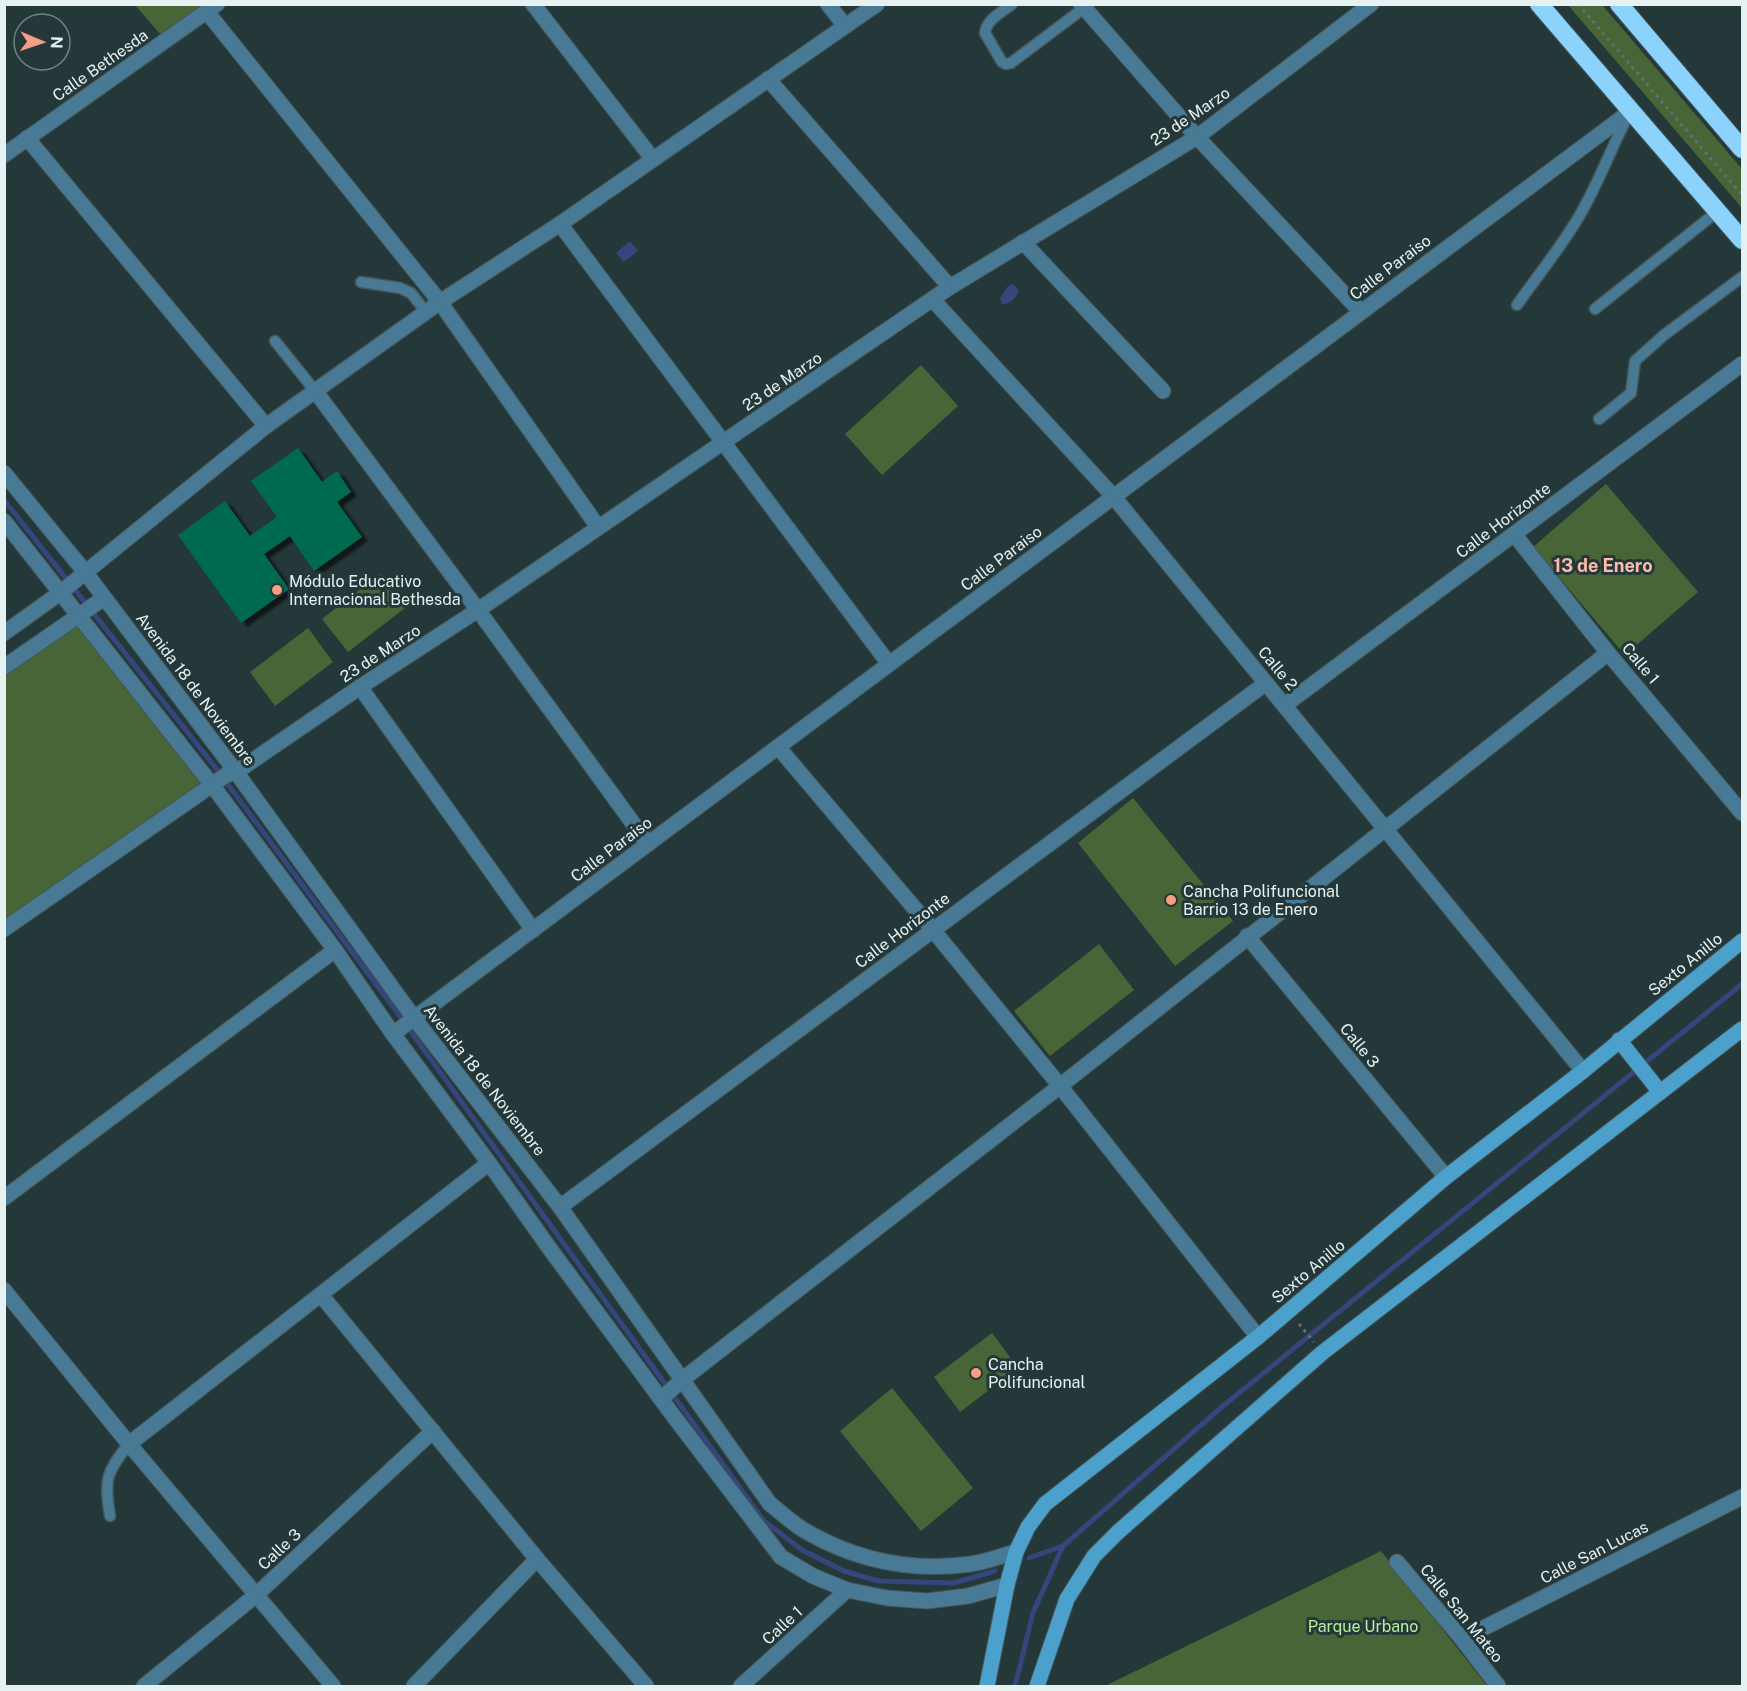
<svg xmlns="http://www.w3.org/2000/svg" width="1747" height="1691" viewBox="0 0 1747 1691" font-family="'Public Sans',sans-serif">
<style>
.green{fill:#486537}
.water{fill:#34467c}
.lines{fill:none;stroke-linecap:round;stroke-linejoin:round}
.stream{stroke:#34467c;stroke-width:5}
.building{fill:#056a50;filter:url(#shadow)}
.lane-casing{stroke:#445657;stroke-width:13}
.street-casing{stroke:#445657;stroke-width:17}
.secondary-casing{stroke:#445657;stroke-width:17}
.highway-casing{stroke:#445657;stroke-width:20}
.path{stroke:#607172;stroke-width:3;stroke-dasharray:3 4.5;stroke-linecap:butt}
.lane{stroke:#487995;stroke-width:10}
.street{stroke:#487995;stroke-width:15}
.secondary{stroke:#4ca0cc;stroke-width:15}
.highway{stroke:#8bd3fc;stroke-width:18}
.poi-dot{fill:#f49e88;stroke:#253839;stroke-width:2}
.labels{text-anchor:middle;stroke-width:6;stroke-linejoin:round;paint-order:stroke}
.street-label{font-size:16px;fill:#e6f2f2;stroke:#253839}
.poi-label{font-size:16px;fill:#e6f2f2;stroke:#253839;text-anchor:start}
.park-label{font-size:16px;fill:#b9ee9a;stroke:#253839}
.neighbourhood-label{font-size:18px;font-weight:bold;fill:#fdbcab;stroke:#253839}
</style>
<defs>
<filter id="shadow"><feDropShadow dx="6" dy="4" stdDeviation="1.5" flood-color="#0009"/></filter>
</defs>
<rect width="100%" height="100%" fill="#253839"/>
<!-- green -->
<g class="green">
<polygon points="135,5 203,5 161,35"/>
<polygon points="1568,5 1602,5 1621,27 1742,169 1742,208"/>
<polygon points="921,365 958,406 882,475 845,434"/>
<polygon points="1606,484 1698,592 1625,655 1533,547"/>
<polygon points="380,574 405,608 348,652 322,619"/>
<polygon points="81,621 211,775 5,927 4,668"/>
<polygon points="308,628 333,662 275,706 250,672"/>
<polygon points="1133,798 1233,921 1175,966 1078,843"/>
<polygon points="1099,944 1134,990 1050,1056 1014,1011"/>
<polygon points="992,1333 1018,1368 960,1412 934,1377"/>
<polygon points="892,1388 973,1488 921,1531 840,1431"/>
<polygon points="1381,1551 1487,1686 1105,1686"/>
</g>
<!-- water -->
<g class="water">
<polygon points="630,241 638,251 624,262 616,253"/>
<path d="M1013,284L1019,290C1016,298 1011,304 1002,304L1000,298L1008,286Z"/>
</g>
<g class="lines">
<!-- stream -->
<g class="stream">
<polyline points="4,500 215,767 396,1011 764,1521 802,1550 844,1571 878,1581 954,1583 995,1571"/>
<polyline points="1029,1558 1063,1546"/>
<polyline points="1015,1686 1033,1613 1063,1546 1223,1406 1742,984"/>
</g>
</g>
<!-- building -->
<polygon class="building" points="298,448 322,482 337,471 351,492 337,502 362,537 314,571 290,536 264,554 289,589 241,623 178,535 225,501 250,536 277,517 251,481"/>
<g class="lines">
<defs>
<g id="lane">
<path d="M1012,4C1002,12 986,20 985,33L1002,62L1006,64L1011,63L1084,8"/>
<polyline points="361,282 400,288 411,293 426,312"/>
<path d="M1517,305C1538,275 1563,245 1581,213C1599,182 1611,148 1628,116"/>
<polyline points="1595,309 1718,211"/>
<polyline points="275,341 316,392"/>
<polyline points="1599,419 1631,393 1635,361 1664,335 1742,277"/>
<path d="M110,1516C104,1480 106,1472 129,1444"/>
</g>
<g id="street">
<polyline points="533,4 652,158"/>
<polyline points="828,4 845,26"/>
<polyline points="1081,4 1197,137 1361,312"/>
<polyline points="207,12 440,302 598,527"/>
<polyline points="768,79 950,287"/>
<polyline points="27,138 266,426"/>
<polyline points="4,155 217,4"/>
<polyline points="560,224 889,664"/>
<polyline points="1023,242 1163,391"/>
<polyline points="933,300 1113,496 1583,1071"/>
<polyline points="316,392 478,610 648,844"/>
<path d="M4,473L85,572L236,772L414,1018L560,1207L770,1504C782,1513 794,1525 807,1532C858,1561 913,1572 971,1564C986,1562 1001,1556 1016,1552"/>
<polyline points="4,521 212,785 335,950 393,1034 489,1163 550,1249 672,1414 781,1557 813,1576 847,1590 887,1598 927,1601 968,1596 1007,1585"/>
<polyline points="1514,534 1608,653 1742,813"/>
<polyline points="4,633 60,593 266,426 440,302 560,224 877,4"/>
<polyline points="4,667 104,598"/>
<polyline points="360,687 533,930"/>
<polyline points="1285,705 1742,364"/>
<polyline points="778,747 933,930 1060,1086 1258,1337"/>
<polyline points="4,929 212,785 226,775 236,772 360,687 478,610 950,287 1197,137 1371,4"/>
<polyline points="1247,936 1446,1177"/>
<polyline points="393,1034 1631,111"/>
<polyline points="4,1198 335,950"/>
<polyline points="560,1207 1266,683"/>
<polyline points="4,1290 129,1444 333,1686"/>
<polyline points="321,1295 537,1559 646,1686"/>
<polyline points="661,1399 683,1379 1060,1086 1608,653"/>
<polyline points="129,1444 489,1163"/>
<polyline points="1397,1562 1462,1639 1498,1686"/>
<polyline points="1462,1639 1742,1497"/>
<polyline points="144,1686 256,1595 433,1431"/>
<polyline points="414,1686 537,1559"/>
<polyline points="741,1686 847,1590"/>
</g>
<g id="secondary">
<polyline points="1619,1040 1660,1092"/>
<polyline points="987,1686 1007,1585 1016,1552 1028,1527 1045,1504 1258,1337 1446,1177 1583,1071 1742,941"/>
<polyline points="1037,1686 1067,1599 1094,1556 1118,1532 1322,1353 1742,1029"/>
</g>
<g id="highway">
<polyline points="1539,4 1742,240"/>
<polyline points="1619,4 1742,149"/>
</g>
</defs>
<!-- lane casing -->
<use href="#lane" class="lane-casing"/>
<!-- street casing -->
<use href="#street" class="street-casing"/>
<!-- secondary casing -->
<use href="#secondary" class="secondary-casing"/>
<!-- highway casing -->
<use href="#highway" class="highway-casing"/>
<!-- path -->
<g class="path">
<polyline points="1578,4 1742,195"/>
<polyline points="1299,1324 1314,1342"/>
</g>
<!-- lane -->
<use href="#lane" class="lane"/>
<!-- street -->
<use href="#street" class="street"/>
<!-- secondary -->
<use href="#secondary" class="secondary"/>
<!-- highway -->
<use href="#highway" class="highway"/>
</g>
<!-- markers -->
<g class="poi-dot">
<circle cx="277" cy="590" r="6"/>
<circle cx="1171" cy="900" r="6"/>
<circle cx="976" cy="1373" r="6"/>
</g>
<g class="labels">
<!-- street labels -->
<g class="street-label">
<text transform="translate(100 65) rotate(-35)" y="6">Calle Bethesda</text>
<text transform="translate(1190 116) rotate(-34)" y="6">23 de Marzo</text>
<text transform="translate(1390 267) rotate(-37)" y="6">Calle Paraiso</text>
<text transform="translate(782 381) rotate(-34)" y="6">23 de Marzo</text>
<text transform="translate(1503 520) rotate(-37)" y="6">Calle Horizonte</text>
<text transform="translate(1001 558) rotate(-37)" y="6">Calle Paraiso</text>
<text transform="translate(380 653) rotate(-33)" y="6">23 de Marzo</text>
<text transform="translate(1641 663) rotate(50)" y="6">Calle 1</text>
<text transform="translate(1278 668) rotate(50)" y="6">Calle 2</text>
<text transform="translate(196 689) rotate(53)" y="6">Avenida 18 de Noviembre</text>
<text transform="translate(611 849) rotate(-37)" y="6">Calle Paraiso</text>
<text transform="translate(902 930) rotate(-37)" y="6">Calle Horizonte</text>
<text transform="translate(1685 964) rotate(-39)" y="6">Sexto Anillo</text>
<text transform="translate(1360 1045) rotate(51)" y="6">Calle 3</text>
<text transform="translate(485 1080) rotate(52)" y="6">Avenida 18 de Noviembre</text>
<text transform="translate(1308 1271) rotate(-40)" y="6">Sexto Anillo</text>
<text transform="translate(279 1549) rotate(-43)" y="6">Calle 3</text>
<text transform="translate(1594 1552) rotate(-27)" y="6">Calle San Lucas</text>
<text transform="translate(1462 1613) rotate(51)" y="6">Calle San Mateo</text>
<text transform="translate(782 1625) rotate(-43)" y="6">Calle 1</text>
</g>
<!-- poi labels -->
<g class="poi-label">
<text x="289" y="587">Módulo Educativo<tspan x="289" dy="18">Internacional Bethesda</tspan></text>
<text x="1183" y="897">Cancha Polifuncional<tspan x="1183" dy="18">Barrio 13 de Enero</tspan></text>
<text x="988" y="1370">Cancha<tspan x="988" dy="18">Polifuncional</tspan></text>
</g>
<!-- park labels -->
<g class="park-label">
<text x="1363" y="1632">Parque Urbano</text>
</g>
<!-- neighbourhood labels -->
<g class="neighbourhood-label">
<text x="1603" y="572">13 de Enero</text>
</g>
</g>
<!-- border -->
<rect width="1747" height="1691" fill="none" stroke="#e6f2f2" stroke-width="12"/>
<!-- north arrow -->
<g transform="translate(42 42) rotate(92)"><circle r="28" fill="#253839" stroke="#728283" stroke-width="1.5"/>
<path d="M0-4.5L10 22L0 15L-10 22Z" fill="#f49e88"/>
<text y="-9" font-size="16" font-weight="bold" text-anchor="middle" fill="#e6f2f2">N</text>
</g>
</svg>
